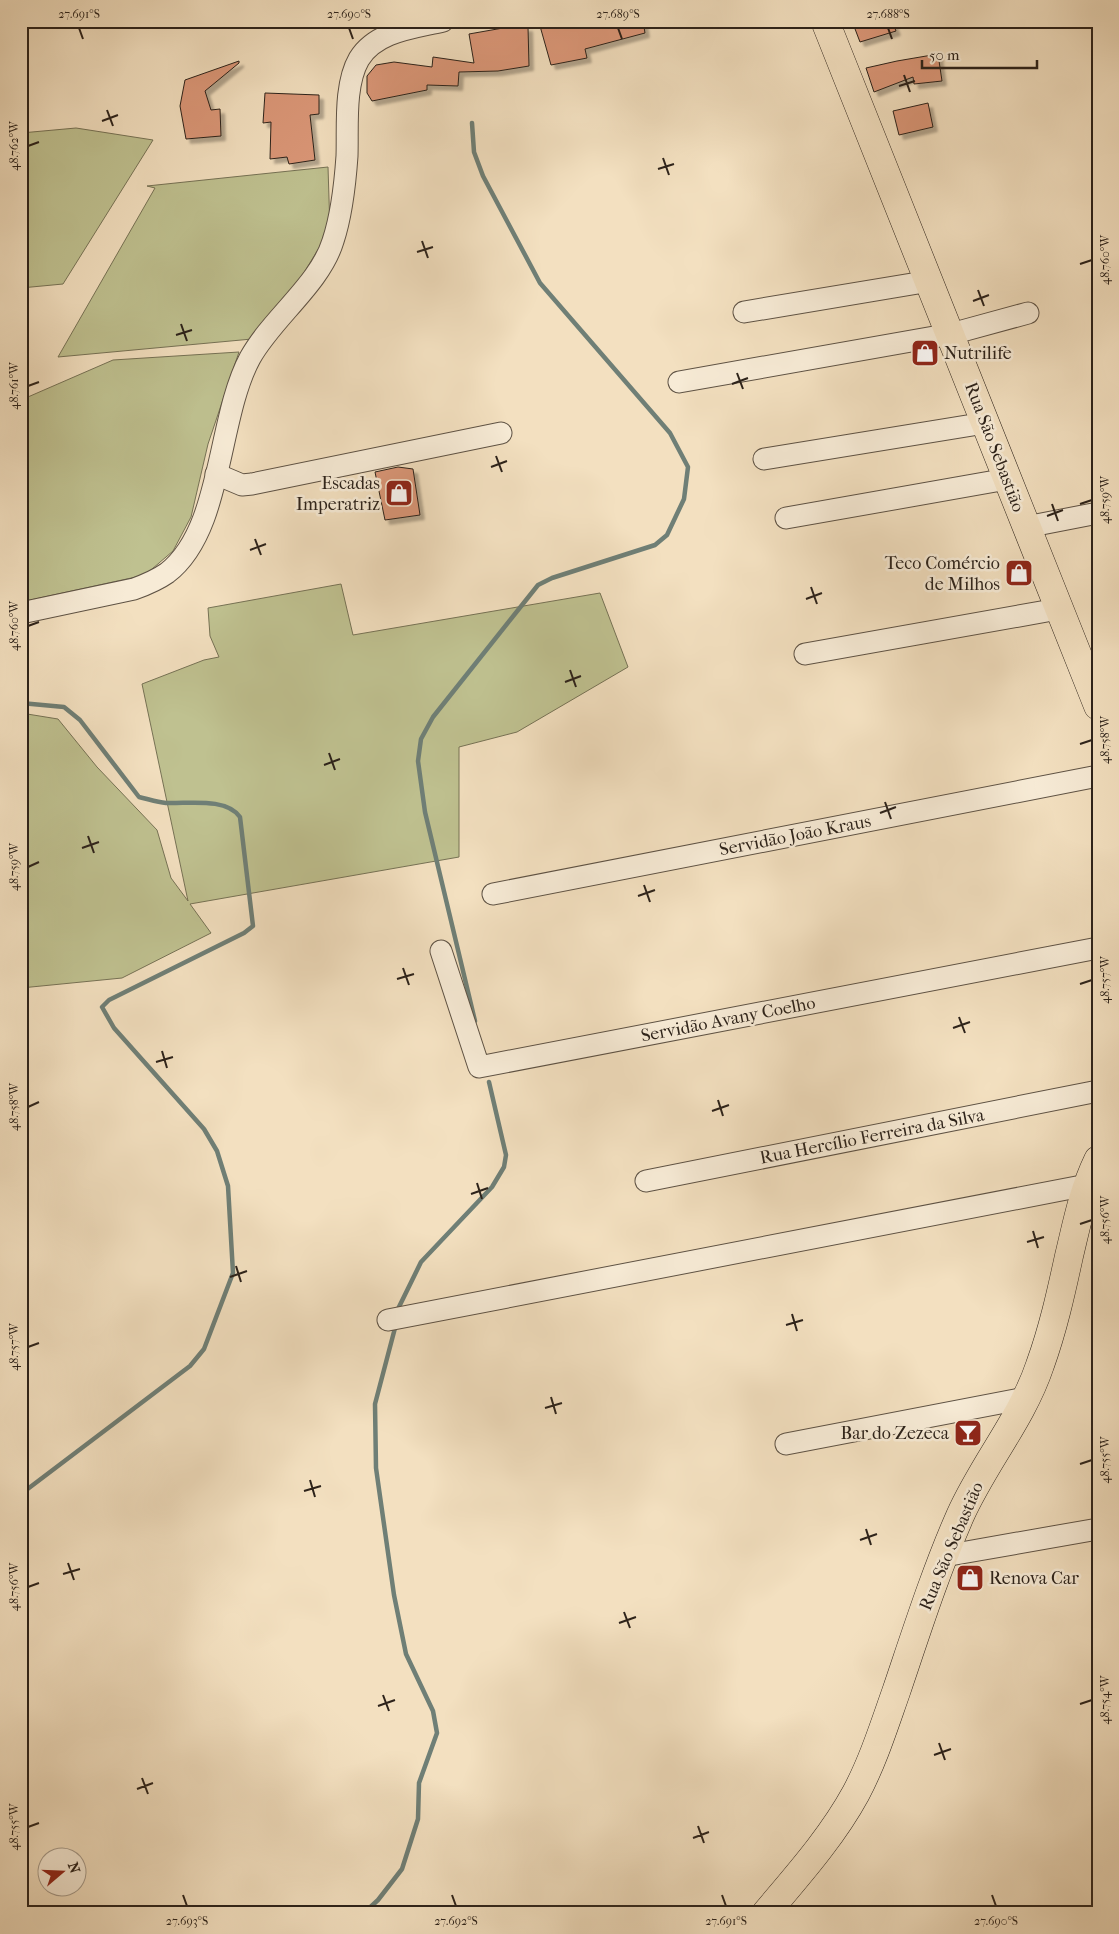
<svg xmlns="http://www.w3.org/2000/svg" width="1119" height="1934" viewBox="0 0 1119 1934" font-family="'IM FELL French Canon',serif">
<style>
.green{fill:#bfc190;stroke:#767255}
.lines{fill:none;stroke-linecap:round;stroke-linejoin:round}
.stream{stroke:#6f7f76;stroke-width:4.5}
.building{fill:#db9778;stroke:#2c221a;filter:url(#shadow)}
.minor-casing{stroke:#5e5244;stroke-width:23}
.major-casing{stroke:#2c221a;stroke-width:29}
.minor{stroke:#f7ebd6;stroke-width:21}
.major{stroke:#f3e0c0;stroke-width:28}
.ticks{fill:none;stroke:#2c221a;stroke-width:2}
.labels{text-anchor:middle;stroke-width:5;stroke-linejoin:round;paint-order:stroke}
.poi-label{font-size:18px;fill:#2c221a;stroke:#f7ebd6;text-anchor:end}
.street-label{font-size:18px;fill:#2c221a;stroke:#f7ebd6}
.neatline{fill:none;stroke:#2c221a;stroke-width:2}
.ticks-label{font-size:12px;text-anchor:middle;fill:#2c221a}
</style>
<defs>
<filter id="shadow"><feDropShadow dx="4.5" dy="4.5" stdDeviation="1" flood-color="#0004"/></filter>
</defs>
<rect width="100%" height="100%" fill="#f3e0c0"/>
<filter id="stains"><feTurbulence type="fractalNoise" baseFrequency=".004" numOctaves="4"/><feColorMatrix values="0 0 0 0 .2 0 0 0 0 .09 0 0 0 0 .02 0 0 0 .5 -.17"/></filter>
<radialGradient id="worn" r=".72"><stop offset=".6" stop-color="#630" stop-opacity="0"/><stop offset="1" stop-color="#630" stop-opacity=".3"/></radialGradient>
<!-- green -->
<g class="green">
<polygon points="76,128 153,140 63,284 21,288 21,133"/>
<polygon points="328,167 330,230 297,284 252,339 58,357 155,188 147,186"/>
<polygon points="239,352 208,444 191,517 173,551 145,575 21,602 21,400 113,360"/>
<polygon points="341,584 353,635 600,593 628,667 517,732 459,747 459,857 190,904 211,933 122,978 21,988 21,713 58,719 97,767 157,830 171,878 188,901 142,684 204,660 219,657 210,636 208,608"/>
</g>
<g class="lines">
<!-- stream -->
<g class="stream">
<polyline points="472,123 474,152 483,176 540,283 670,433 688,467 684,499 667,535 655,545 552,578 538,585 433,717 421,739 418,761 425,812 475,1021"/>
<path d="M21,703L64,707L80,720L139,797C148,799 157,802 166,803C188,804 226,797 240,817L253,926L244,933L109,1000L102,1007L114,1028L204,1129L217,1151L228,1186L233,1273L204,1349L190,1366L21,1494"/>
<polyline points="397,1311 421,1262 492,1187 504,1167 506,1155 489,1082"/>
<polyline points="364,1913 378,1900 402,1869 418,1819 419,1783 437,1733 433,1711 406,1654 394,1595 376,1468 375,1404 395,1328"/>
</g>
</g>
<!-- building -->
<g class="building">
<polygon points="548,21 643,21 645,33 585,49 587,58 551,65 540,26"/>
<polygon points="852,21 892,21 896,31 860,42"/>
<polygon points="528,27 529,66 498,71 459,72 458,86 427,85 427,90 372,101 367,93 367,76 376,65 394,62 432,67 433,57 474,63 469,34 503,28"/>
<polygon points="938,54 942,81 914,84 913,77 874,92 866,68 897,61"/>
<polygon points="239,61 239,63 205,91 211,110 220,109 221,136 186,139 180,106 185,80"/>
<polygon points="265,93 319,95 319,114 310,115 315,160 289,164 287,157 270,159 271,122 263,123"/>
<polygon points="928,103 933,127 899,135 893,111"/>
<polygon points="398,467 413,469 420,515 385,520 375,472"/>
</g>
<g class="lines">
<defs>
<g id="minor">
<polyline points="744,312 930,281"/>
<polyline points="679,382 951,334 1028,313"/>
<polyline points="764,459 985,423"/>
<polyline points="216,474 242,485 252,484 501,433"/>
<polyline points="786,518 1007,479"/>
<polyline points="1026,527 1098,513"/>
<path d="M21,613L134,589C145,585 157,580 167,573C223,530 217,419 250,358C272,318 320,284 333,241C342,214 345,185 347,156C348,127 344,85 359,59C376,31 414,28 443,21"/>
<polyline points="805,654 1058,609"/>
<polyline points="493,894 1098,776"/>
<polyline points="441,951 479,1067 1098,948"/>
<polyline points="646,1181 1098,1091"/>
<polyline points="388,1320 1087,1185"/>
<polyline points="786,1444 1026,1398"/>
<polyline points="944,1556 1098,1529"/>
</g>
<g id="major">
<polyline points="825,21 1098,706"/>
<path d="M766,1913C798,1875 832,1837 856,1793C873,1761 884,1726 896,1692C916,1633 935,1573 960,1516C983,1464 1022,1419 1040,1365C1053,1329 1061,1293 1069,1256C1077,1223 1083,1191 1098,1160"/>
</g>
</defs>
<!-- minor casing -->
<use href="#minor" class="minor-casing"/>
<!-- major casing -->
<use href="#major" class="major-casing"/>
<!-- minor -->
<use href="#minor" class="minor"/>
<!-- major -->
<use href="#major" class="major"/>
</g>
<!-- ticks -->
<path class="ticks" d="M79,28L83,39M349,28L353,39M618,28L622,39M888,28L892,39M904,75L910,92M899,86L915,81M107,110L113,126M102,121L118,115M28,146L39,142M663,158L669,175M658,169L674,164M422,241L428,258M417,252L433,247M1080,264L1092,260M978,290L984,306M973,301L989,295M181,324L187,341M176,335L192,330M737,373L743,389M732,384L748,378M28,386L39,382M496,456L502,472M491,467L507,461M1052,504L1058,521M1080,504L1092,500M1047,516L1063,510M255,539L261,555M250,550L266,544M811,587L817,604M806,599L822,593M28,626L39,622M570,670L576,687M565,682L581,676M1080,744L1092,740M329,753L335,770M324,765L340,759M885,802L891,819M880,813L896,807M88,836L94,853M82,848L99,842M28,867L39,862M644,885L650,902M638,896L655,890M403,968L409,985M397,979L414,974M1080,984L1092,980M959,1017L965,1033M953,1028L970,1022M162,1051L167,1068M156,1062L173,1057M718,1100L723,1116M28,1107L39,1102M712,1111L729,1105M477,1183L482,1199M471,1194L488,1188M1080,1224L1092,1220M1033,1231L1038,1248M1027,1242L1044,1237M236,1266L241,1282M230,1277L247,1271M792,1314L797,1331M786,1325L803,1320M28,1347L39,1343M551,1397L556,1414M545,1408L562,1403M1080,1464L1092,1460M310,1480L315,1497M304,1491L321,1486M866,1529L871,1545M860,1540L877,1534M68,1563L74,1580M63,1574L80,1569M28,1587L39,1583M624,1612L630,1628M619,1623L636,1617M383,1695L389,1711M1080,1704L1092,1700M378,1706L395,1700M939,1743L945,1760M934,1755L951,1749M142,1778L148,1794M137,1789L153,1783M698,1826L704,1843M28,1827L39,1823M693,1838L709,1832M183,1895L187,1906M452,1895L456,1906M722,1895L726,1906M992,1895L996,1906"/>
<!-- icons -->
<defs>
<symbol id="shop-square" viewBox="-11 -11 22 22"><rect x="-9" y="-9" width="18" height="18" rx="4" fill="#8f2418" stroke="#f7ebd6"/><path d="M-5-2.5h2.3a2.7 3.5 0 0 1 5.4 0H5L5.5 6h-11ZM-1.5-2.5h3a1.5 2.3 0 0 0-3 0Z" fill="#fff"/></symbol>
<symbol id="bar-square" viewBox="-11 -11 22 22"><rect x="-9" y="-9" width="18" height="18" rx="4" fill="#8f2418" stroke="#f7ebd6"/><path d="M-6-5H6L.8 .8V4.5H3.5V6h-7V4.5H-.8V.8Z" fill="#fff"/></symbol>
</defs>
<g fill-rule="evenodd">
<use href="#shop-square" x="909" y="337" width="32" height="32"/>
<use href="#shop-square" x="383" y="477" width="32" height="32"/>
<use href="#shop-square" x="1003" y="557" width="32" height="32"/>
<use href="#bar-square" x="952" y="1417" width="32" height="32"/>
<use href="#shop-square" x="954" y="1562" width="32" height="32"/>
</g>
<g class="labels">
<!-- poi labels -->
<g class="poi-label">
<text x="944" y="359" text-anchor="start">Nutrilife</text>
<text x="380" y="489">Escadas<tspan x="380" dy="21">Imperatriz</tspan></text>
<text x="1000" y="569">Teco Comércio<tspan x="1000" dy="21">de Milhos</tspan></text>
<text x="949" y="1439">Bar do Zezeca</text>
<text x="989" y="1584" text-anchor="start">Renova Car</text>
</g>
<!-- street labels -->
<g class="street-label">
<text transform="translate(995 447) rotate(69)" y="6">Rua São Sebastião</text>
<text transform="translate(795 835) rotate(-11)" y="6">Servidão João Kraus</text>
<text transform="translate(728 1019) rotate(-11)" y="6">Servidão Avany Coelho</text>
<text transform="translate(872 1136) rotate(-11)" y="6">Rua Hercílio Ferreira da Silva</text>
<text transform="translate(951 1546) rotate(-67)" y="6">Rua São Sebastião</text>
</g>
</g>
<!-- margin -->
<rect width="1119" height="1934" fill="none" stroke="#f3e0c0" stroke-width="55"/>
<!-- north arrow -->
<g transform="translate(62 1872) rotate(71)"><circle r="24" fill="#f7ebd6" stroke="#a69b8b"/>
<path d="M0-4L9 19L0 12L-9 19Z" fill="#8f2418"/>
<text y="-8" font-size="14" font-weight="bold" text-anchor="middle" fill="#2c221a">N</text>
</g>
<!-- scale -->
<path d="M922 60v8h115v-8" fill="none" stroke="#2c221a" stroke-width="2.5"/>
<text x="929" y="60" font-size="15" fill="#2c221a" stroke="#f7ebd6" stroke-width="4" paint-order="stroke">50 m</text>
<rect x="28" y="28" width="1064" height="1878" class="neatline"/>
<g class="ticks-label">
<text x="79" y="18">27.691°S</text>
<text x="349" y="18">27.690°S</text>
<text x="618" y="18">27.689°S</text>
<text x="888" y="18">27.688°S</text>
<text transform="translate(14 146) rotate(-90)" y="4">48.762°W</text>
<text transform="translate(1105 260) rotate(-90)" y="4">48.760°W</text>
<text transform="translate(14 386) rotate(-90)" y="4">48.761°W</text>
<text transform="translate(1105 500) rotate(-90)" y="4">48.759°W</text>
<text transform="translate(14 626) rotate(-90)" y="4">48.760°W</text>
<text transform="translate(1105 740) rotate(-90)" y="4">48.758°W</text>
<text transform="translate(14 867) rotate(-90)" y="4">48.759°W</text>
<text transform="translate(1105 980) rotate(-90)" y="4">48.757°W</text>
<text transform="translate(14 1107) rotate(-90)" y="4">48.758°W</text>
<text transform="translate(1105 1220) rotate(-90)" y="4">48.756°W</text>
<text transform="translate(14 1347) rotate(-90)" y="4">48.757°W</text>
<text transform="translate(1105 1460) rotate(-90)" y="4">48.755°W</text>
<text transform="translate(14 1587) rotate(-90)" y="4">48.756°W</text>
<text transform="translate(1105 1700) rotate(-90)" y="4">48.754°W</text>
<text transform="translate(14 1827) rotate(-90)" y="4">48.755°W</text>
<text x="187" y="1925">27.693°S</text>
<text x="456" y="1925">27.692°S</text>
<text x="726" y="1925">27.691°S</text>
<text x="996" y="1925">27.690°S</text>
</g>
<rect width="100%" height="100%" filter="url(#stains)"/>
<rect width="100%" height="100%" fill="url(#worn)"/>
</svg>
